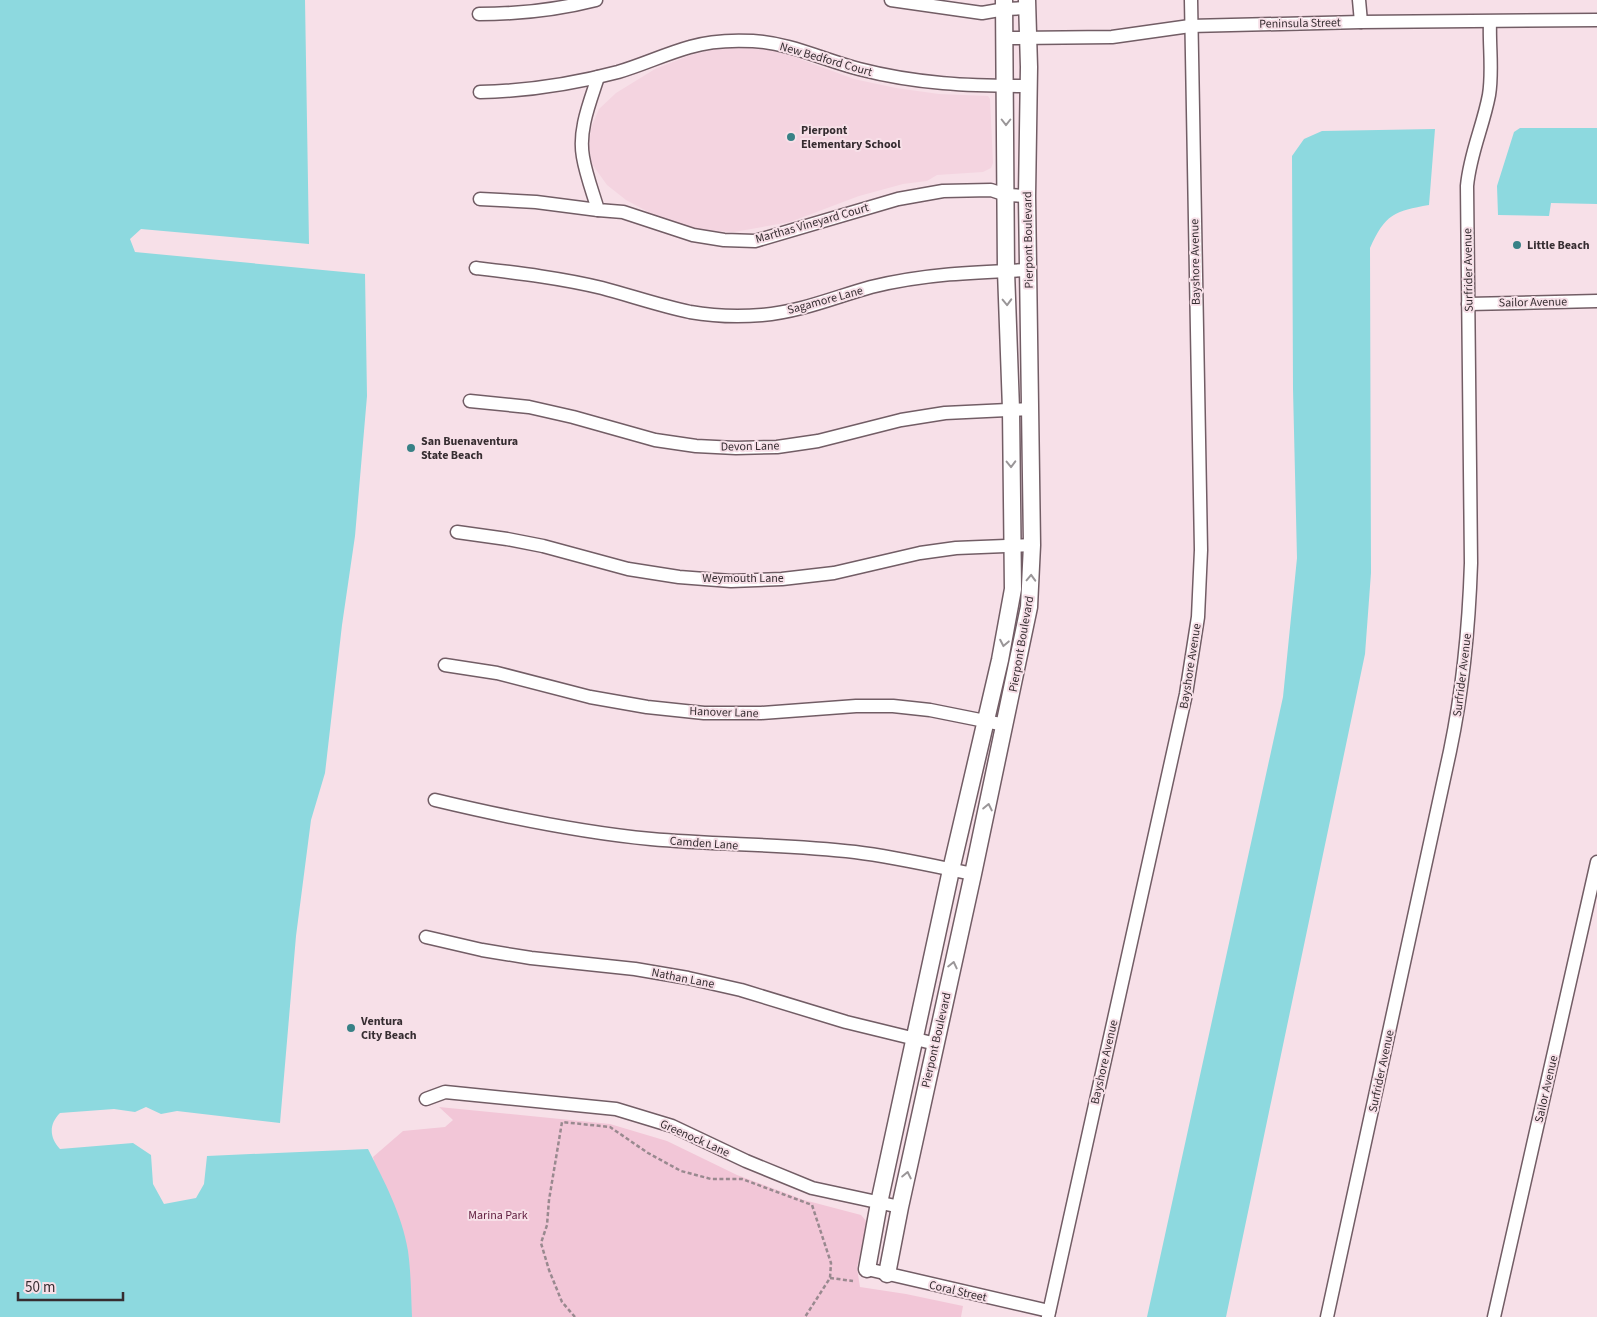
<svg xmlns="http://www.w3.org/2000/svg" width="1597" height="1317" viewBox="0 0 1597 1317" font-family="'Source Sans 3',sans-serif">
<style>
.built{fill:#f4d4e0}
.green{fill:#f2c6d7}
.water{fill:#8dd9df}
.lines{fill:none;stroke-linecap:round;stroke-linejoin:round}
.minor-casing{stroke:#725d65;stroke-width:15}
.tertiary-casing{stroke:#725d65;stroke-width:19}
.path{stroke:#99898f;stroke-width:2.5;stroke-dasharray:4 2.5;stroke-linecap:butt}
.minor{stroke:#fff;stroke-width:12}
.tertiary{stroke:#fff;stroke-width:16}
.oneway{stroke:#9a9698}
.poi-dot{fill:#388186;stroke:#f7e0e8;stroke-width:2}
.labels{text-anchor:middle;stroke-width:4;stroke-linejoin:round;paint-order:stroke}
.street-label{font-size:12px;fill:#362d31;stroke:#f7e0e8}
.poi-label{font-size:12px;font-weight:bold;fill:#362d31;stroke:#f7e0e8;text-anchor:start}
.park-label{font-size:12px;fill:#5f1b3d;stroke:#f7e0e8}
</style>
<rect width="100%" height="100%" fill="#f7e0e8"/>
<!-- built -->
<polygon class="built" points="750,47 781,52 854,79 896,88 939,94 988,96 990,99 993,163 991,168 983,172 937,175 927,181 903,184 859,196 790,222 734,232 698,230 677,224 654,215 626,200 607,185 592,164 589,147 591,128 599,109 616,93 655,69 688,56 718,48"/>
<!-- green -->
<polygon class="green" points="439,1107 610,1124 667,1141 737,1175 804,1200 861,1215 867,1222 857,1268 860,1287 906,1294 963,1306 961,1317 401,1317 397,1253 373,1157 403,1131 445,1127 453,1120"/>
<!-- water -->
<g class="water">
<path d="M0,0H305L309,244L141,229L130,239L135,252L365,274L367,396L355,536L342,625L325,773L311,820L296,936L280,1123L177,1111L161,1114L146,1107L135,1112L114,1109L60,1113C49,1124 49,1137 60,1149L133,1143L151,1155L153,1184L164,1204L196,1198L204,1184L207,1156L368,1149C384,1181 402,1214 408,1251C411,1272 411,1295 412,1317H0Z"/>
<polygon points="1520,128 1597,128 1597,204 1551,203 1549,216 1498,215 1497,186 1514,132"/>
<path d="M1435,129L1429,205C1395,211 1385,214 1370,248L1371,573L1365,654L1226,1317H1147L1283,697L1297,558L1293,389L1292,156L1304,139L1322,131Z"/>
</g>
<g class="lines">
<defs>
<g id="minor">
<polyline points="891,0 982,13 1005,9 1027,8"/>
<polyline points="1359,0 1361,22"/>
<path d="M479,14C519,14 557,10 596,0"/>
<polyline points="1005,38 1112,37 1190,26 1361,22 1597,20"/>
<path d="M598,77C590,102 578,130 583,157C586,175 593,193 598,210L623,212L693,235L724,240L755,241L898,199L943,191L991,190L1006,195L1027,196"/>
<path d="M480,92C527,91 573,84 618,72C642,65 665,54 690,47C709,41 733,40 753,41C790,43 824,60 859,69C917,84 969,86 1028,86"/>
<polyline points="480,199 536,202 598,210"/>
<path d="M476,268C518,273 561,278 602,288C632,296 661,306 690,312C713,316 738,317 762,315C800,312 835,297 871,287C923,274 975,272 1028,270"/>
<polyline points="1468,304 1597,301"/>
<polyline points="470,401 529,407 573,417 655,440 696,446 736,448 777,447 818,441 901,420 945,413 1030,409"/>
<polyline points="457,532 507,539 543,546 628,569 679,577 731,581 782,579 834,573 920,553 956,548 1032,545"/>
<polyline points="445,665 497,673 590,697 647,707 704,713 761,713 856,706 893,706 930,710 1005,725"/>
<path d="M435,800C506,817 577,832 651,839C718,845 787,844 855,852C895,857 934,866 973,874"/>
<polyline points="426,937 482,950 531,958 635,969 688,978 741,990 846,1022 936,1044"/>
<polyline points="426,1099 445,1092 616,1109 672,1126 746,1161 812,1188 900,1207"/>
<polyline points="867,1269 1049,1311"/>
<polyline points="1048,1317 1186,694 1198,617 1201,550 1191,0"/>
<path d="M1327,1317L1450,751C1463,689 1469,626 1471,563L1467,186C1470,153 1483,127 1489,95C1493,71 1489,46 1490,22"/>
<polyline points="1494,1317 1597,862"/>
</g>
<g id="tertiary">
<polyline points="867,1269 879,1203 951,870 1000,660 1013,589 1011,409 1006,271 1004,0"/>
<polyline points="887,1274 900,1207 973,874 1029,607 1032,545 1027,196 1029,67 1027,0"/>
</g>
</defs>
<!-- minor casing -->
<use href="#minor" class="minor-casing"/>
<!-- tertiary casing -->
<use href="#tertiary" class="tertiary-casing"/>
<!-- path -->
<g class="path">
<polyline points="830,1278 853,1281"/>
<polyline points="575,1317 562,1302 549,1270 541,1243 547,1225 549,1200 562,1122 610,1127 648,1153 681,1171 711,1179 742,1179 812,1205 831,1263 830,1278 805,1317"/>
</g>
<!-- minor -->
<use href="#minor" class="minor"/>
<!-- tertiary -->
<use href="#tertiary" class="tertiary"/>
</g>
<!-- one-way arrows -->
<defs><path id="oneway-chevron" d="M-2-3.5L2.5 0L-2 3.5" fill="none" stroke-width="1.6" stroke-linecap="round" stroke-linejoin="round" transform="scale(1.25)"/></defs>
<g class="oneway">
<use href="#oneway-chevron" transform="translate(1006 122) rotate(90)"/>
<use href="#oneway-chevron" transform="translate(1007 302) rotate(88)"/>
<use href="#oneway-chevron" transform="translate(1011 464) rotate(89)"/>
<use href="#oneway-chevron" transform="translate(1031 578) rotate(-88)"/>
<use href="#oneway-chevron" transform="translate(1004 643) rotate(101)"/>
<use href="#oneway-chevron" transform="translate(988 807) rotate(-78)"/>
<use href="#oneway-chevron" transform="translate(953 965) rotate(-77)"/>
<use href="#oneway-chevron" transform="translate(907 1175) rotate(-78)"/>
</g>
<!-- markers -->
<g class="poi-dot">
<circle cx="791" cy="137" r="5"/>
<circle cx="1517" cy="245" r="5"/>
<circle cx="411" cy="448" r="5"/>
<circle cx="351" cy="1028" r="5"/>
</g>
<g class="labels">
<!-- street labels -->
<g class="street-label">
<text transform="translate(1300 23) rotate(-1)" y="4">Peninsula Street</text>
<text transform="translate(826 59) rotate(16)" y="4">New Bedford Court</text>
<text transform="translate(812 223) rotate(-16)" y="4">Marthas Vineyard Court</text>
<text transform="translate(1028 240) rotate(-91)" y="4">Pierpont Boulevard</text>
<text transform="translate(1195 262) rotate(-91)" y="4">Bayshore Avenue</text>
<text transform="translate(1468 270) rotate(-91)" y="4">Surfrider Avenue</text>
<text transform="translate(825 300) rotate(-15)" y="4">Sagamore Lane</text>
<text transform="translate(1533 302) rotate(-1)" y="4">Sailor Avenue</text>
<text transform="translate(750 446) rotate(-1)" y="4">Devon Lane</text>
<text x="743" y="582">Weymouth Lane</text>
<text transform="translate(1021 644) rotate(-80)" y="4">Pierpont Boulevard</text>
<text transform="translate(1190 666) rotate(-81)" y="4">Bayshore Avenue</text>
<text transform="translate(1462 675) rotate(-83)" y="4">Surfrider Avenue</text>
<text transform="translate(724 712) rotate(2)" y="4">Hanover Lane</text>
<text transform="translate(704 843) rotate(4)" y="4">Camden Lane</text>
<text transform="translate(683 978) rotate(11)" y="4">Nathan Lane</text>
<text transform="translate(936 1040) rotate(-77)" y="4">Pierpont Boulevard</text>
<text transform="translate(1104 1062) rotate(-77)" y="4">Bayshore Avenue</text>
<text transform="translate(1381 1071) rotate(-78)" y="4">Surfrider Avenue</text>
<text transform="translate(1546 1089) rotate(-77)" y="4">Sailor Avenue</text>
<text transform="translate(695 1138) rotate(24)" y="4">Greenock Lane</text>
<text transform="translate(958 1291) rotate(13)" y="4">Coral Street</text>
</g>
<!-- poi labels -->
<g class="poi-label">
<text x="801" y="134">Pierpont<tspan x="801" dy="14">Elementary School</tspan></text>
<text x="1527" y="249">Little Beach</text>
<text x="421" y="445">San Buenaventura<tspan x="421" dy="14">State Beach</tspan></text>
<text x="361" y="1025">Ventura<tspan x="361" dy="14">City Beach</tspan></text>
</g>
<!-- park labels -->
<g class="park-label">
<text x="498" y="1219">Marina Park</text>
</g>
</g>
<!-- scale -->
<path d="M18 1292v8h105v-8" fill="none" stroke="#362d31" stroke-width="2.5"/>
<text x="25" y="1292" font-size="15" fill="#362d31" stroke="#f7e0e8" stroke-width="4" paint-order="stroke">50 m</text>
</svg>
